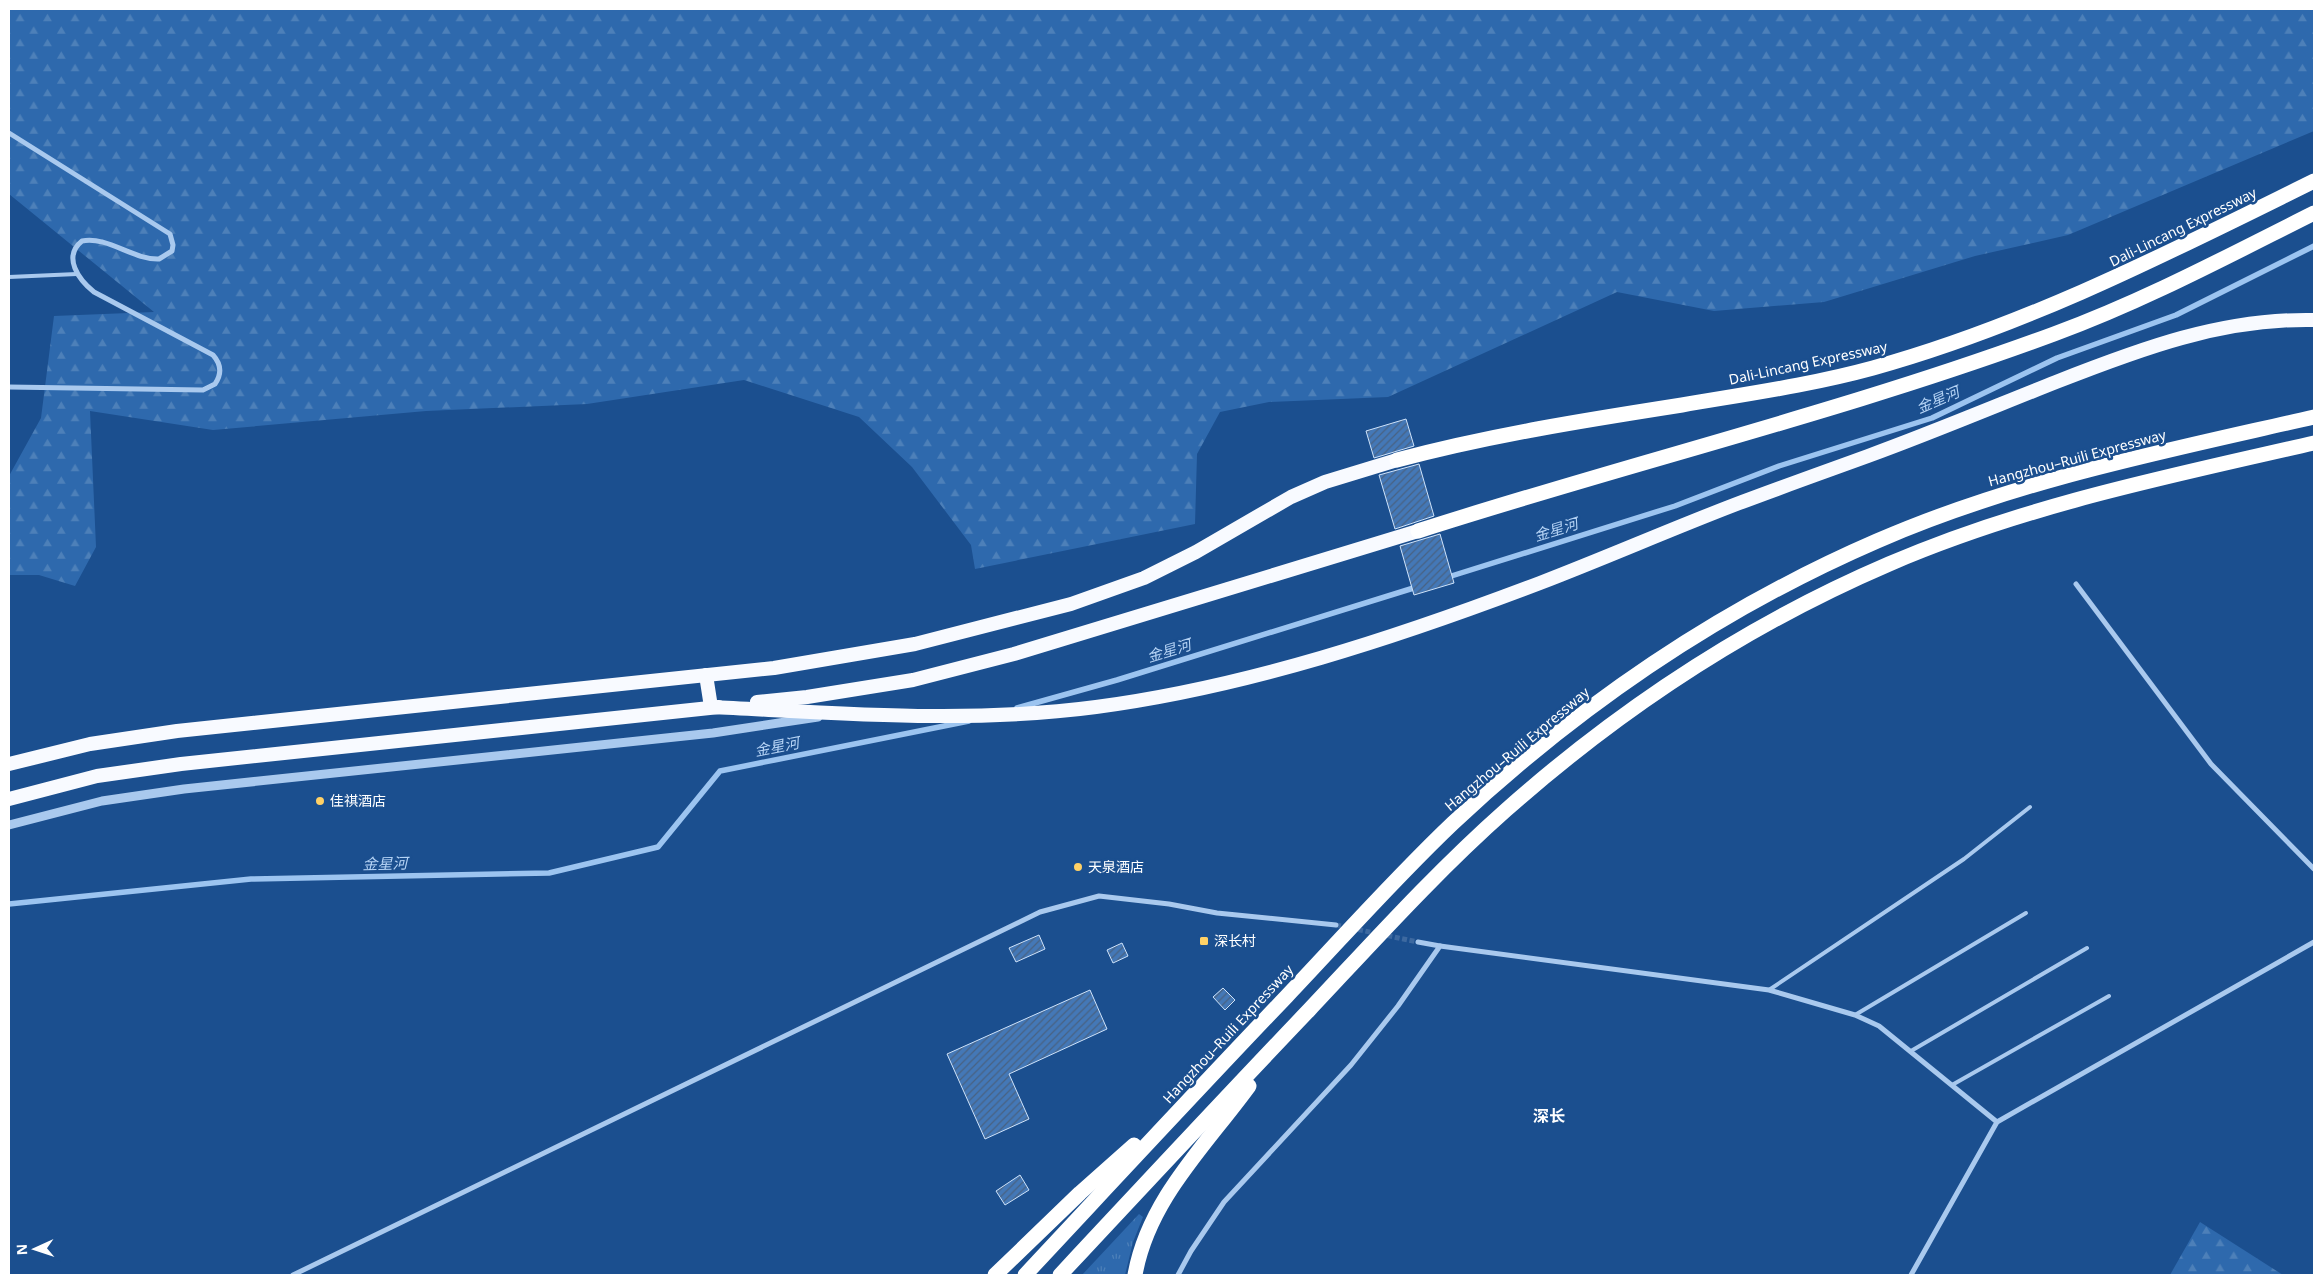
<svg xmlns="http://www.w3.org/2000/svg" width="2323" height="1284" viewBox="0 0 2323 1284" font-family="'Noto Sans','Noto Sans SC',sans-serif">
<style>
.grass{fill:url(#grass-tufts)}
.forest{fill:url(#forest-firs)}
.lines{fill:none;stroke-linecap:round;stroke-linejoin:round}
.stream{stroke:#9cc4f0;stroke-width:5.5}
.building{fill:url(#building-hatch);stroke:#cfe3fa}
.minor-tunnel{stroke:#3d69a0;stroke-width:5;stroke-dasharray:5 2.5;stroke-linecap:butt}
.service{stroke:#a9c9ee;stroke-width:4}
.minor{stroke:#a9c9ee;stroke-width:5}
.tertiary{stroke:#a9c9ee;stroke-width:9}
.trunk{stroke:#f8faff;stroke-width:14}
.motorway{stroke:#fff;stroke-width:15}
.poi-dot{fill:#ffd166;stroke:#1b4f8f;stroke-width:2}
.labels{text-anchor:middle;stroke-width:5;stroke-linejoin:round;paint-order:stroke}
.street-label{font-size:14px;fill:#fff;stroke:#1b4f8f}
.poi-label{font-size:14px;fill:#fff;stroke:#1b4f8f;text-anchor:start}
.water-label{font-size:15px;font-style:italic;fill:#b5d3f5;stroke:#1b4f8f}
.quarter-label{font-size:16px;font-weight:bold;fill:#fff;stroke:#1b4f8f}
</style>
<defs>
<pattern id="grass-tufts" width="24" height="20" patternUnits="userSpaceOnUse" patternTransform="scale(1.25)"><rect width="24" height="20" fill="#2e69ad"/><path d="M3 7l-1-3M5 7V3M7 7l1-3M15 17l-1-3M17 17v-4M19 17l1-3" fill="none" stroke="#4d80b9"/></pattern>
<pattern id="forest-firs" width="22" height="20" patternUnits="userSpaceOnUse" patternTransform="scale(1.25)"><rect width="22" height="20" fill="#2e69ad"/><path d="M5 1l3.5 6h-7zM16 11l3.5 6h-7z" fill="#4d80b9"/></pattern>
<pattern id="building-hatch" width="6" height="6" patternUnits="userSpaceOnUse" patternTransform="scale(1.25)"><rect width="6" height="6" fill="#4478b7"/><path d="M-1 1l2-2M0 6l6-6M5 7l2-2" fill="none" stroke="#486282"/></pattern>
</defs>
<rect width="100%" height="100%" fill="#1b4f8f"/>
<!-- grass -->
<polygon class="grass" points="1139,1214 1143,1217 1133,1242 1125,1275 1082,1275"/>
<!-- forest -->
<g class="forest">
<polygon points="9,9 2314,9 2314,131 2068,235 1975,256 1824,302 1714,311 1617,292 1388,397 1269,402 1220,412 1197,454 1195,524 975,569 971,545 912,467 859,417 744,380 587,404 426,411 213,430 90,411 96,547 75,586 39,575 9,575 9,476 41,418 54,316 154,312 9,194"/>
<polygon points="2200,1222 2283,1275 2170,1275"/>
</g>
<g class="lines">
<!-- stream -->
<g class="stream">
<polyline points="1445,578 1675,506 1779,466 1932,418 2057,358 2176,315 2314,246"/>
<polyline points="1017,708 1117,680 1420,586"/>
<polyline points="9,904 251,879 549,873 658,847 720,771 969,721"/>
</g>
</g>
<!-- building -->
<g class="building">
<polygon points="1406,419 1414,446 1374,458 1366,431"/>
<polygon points="1419,464 1434,516 1395,529 1379,475"/>
<polygon points="1440,534 1454,583 1414,595 1400,546"/>
<polygon points="1039,935 1045,949 1016,962 1009,948"/>
<polygon points="1122,943 1128,956 1113,963 1107,950"/>
<polygon points="1223,988 1235,1000 1225,1010 1213,997"/>
<polygon points="1090,990 1107,1029 1009,1074 1029,1119 985,1139 947,1054"/>
<polygon points="1020,1175 1029,1190 1005,1205 996,1191"/>
</g>
<g class="lines">
<!-- minor-tunnel -->
<polyline class="minor-tunnel" points="1336,925 1418,942"/>
<!-- service -->
<g class="service">
<polyline points="9,277 77,274"/>
<polyline points="1769,990 1964,859 2030,807"/>
<polyline points="1855,1015 2026,913"/>
<polyline points="1911,1051 2087,948"/>
<polyline points="1952,1085 2109,996"/>
</g>
<!-- minor -->
<g class="minor">
<path d="M9,133L170,234L173,245L172,251L159,259C133,260 108,236 82,241C62,257 79,280 94,292L213,355C221,364 222,374 215,384L203,390L9,387"/>
<polyline points="2076,584 2211,764 2314,869"/>
<polyline points="1418,942 1440,946"/>
<polyline points="293,1275 1040,912 1099,896 1169,904 1217,913 1336,925"/>
<polyline points="1178,1275 1191,1251 1224,1202 1351,1065 1398,1006 1440,946 1769,990 1855,1015 1879,1026 1997,1122"/>
<polyline points="1911,1275 1997,1122 2314,942"/>
</g>
<!-- tertiary -->
<polyline class="tertiary" points="9,825 102,801 184,789 713,733 818,717"/>
<!-- trunk -->
<g class="trunk">
<polyline points="706,675 711,707"/>
<polyline points="757,702 807,697 913,680 1014,654 1418,531"/>
<path d="M711,707C839,713 968,724 1096,707C1247,687 1398,637 1540,583C1605,558 1669,530 1734,505C1779,488 1824,472 1868,456C1931,433 1993,407 2056,382C2140,349 2222,318 2314,320"/>
<polyline points="9,764 90,744 177,731 774,668 915,644 1071,604 1144,578 1196,552 1291,497 1325,482 1397,460"/>
<polyline points="9,799 97,776 181,764 719,707"/>
</g>
<!-- motorway -->
<g class="motorway">
<path d="M1397,460C1491,435 1586,420 1682,405C1746,394 1811,385 1873,368C2028,325 2170,252 2314,181"/>
<path d="M1418,531C1629,463 1846,411 2054,334C2144,301 2228,256 2314,213"/>
<polyline points="995,1275 1080,1193 1134,1145"/>
<path d="M1025,1275C1112,1182 1199,1088 1287,996C1342,938 1395,878 1453,823C1578,706 1720,609 1877,541C2017,480 2166,451 2314,417"/>
<path d="M1060,1275C1143,1186 1226,1097 1310,1009C1374,941 1436,872 1506,810C1620,709 1749,624 1889,564C2026,505 2170,476 2314,443"/>
<path d="M1135,1275C1148,1200 1206,1145 1249,1086"/>
</g>
</g>
<!-- markers -->
<g class="poi-dot">
<circle cx="320" cy="801" r="5"/>
<circle cx="1078" cy="867" r="5"/>
<rect x="1199" y="936" width="10" height="10" rx="2.5"/>
</g>
<g class="labels">
<!-- street labels -->
<g class="street-label">
<text transform="translate(2183 227) rotate(-26)" y="5">Dali-Lincang Expressway</text>
<text transform="translate(1808 363) rotate(-12)" y="5">Dali-Lincang Expressway</text>
<text transform="translate(2077 458) rotate(-15)" y="5">Hangzhou–Ruili Expressway</text>
<text transform="translate(1517 749) rotate(-40)" y="5">Hangzhou–Ruili Expressway</text>
<text transform="translate(1228 1034) rotate(-47)" y="5">Hangzhou–Ruili Expressway</text>
</g>
<!-- poi labels -->
<g class="poi-label">
<text x="330" y="806">佳祺酒店</text>
<text x="1088" y="872">天泉酒店</text>
<text x="1214" y="946">深长村</text>
</g>
<!-- water labels -->
<g class="water-label">
<text transform="translate(1938 400) rotate(-23)" y="5">金星河</text>
<text transform="translate(1556 530) rotate(-17)" y="5">金星河</text>
<text transform="translate(1169 651) rotate(-17)" y="5">金星河</text>
<text transform="translate(777 747) rotate(-11)" y="5">金星河</text>
<text transform="translate(385 864) rotate(-1)" y="5">金星河</text>
</g>
<!-- quarter labels -->
<g class="quarter-label">
<text x="1549" y="1122">深长</text>
</g>
</g>
<!-- border -->
<rect width="2323" height="1284" fill="none" stroke="#ffffff" stroke-width="20"/>
<!-- north arrow -->
<g transform="translate(35 1249) rotate(267)" stroke="#1b4f8f" stroke-width="4" paint-order="stroke">
<path d="M0-4L9 19L0 12L-9 19Z" fill="#ffffff"/>
<text y="-8" font-size="14" font-weight="bold" text-anchor="middle" fill="#ffffff">N</text>
</g>
</svg>
